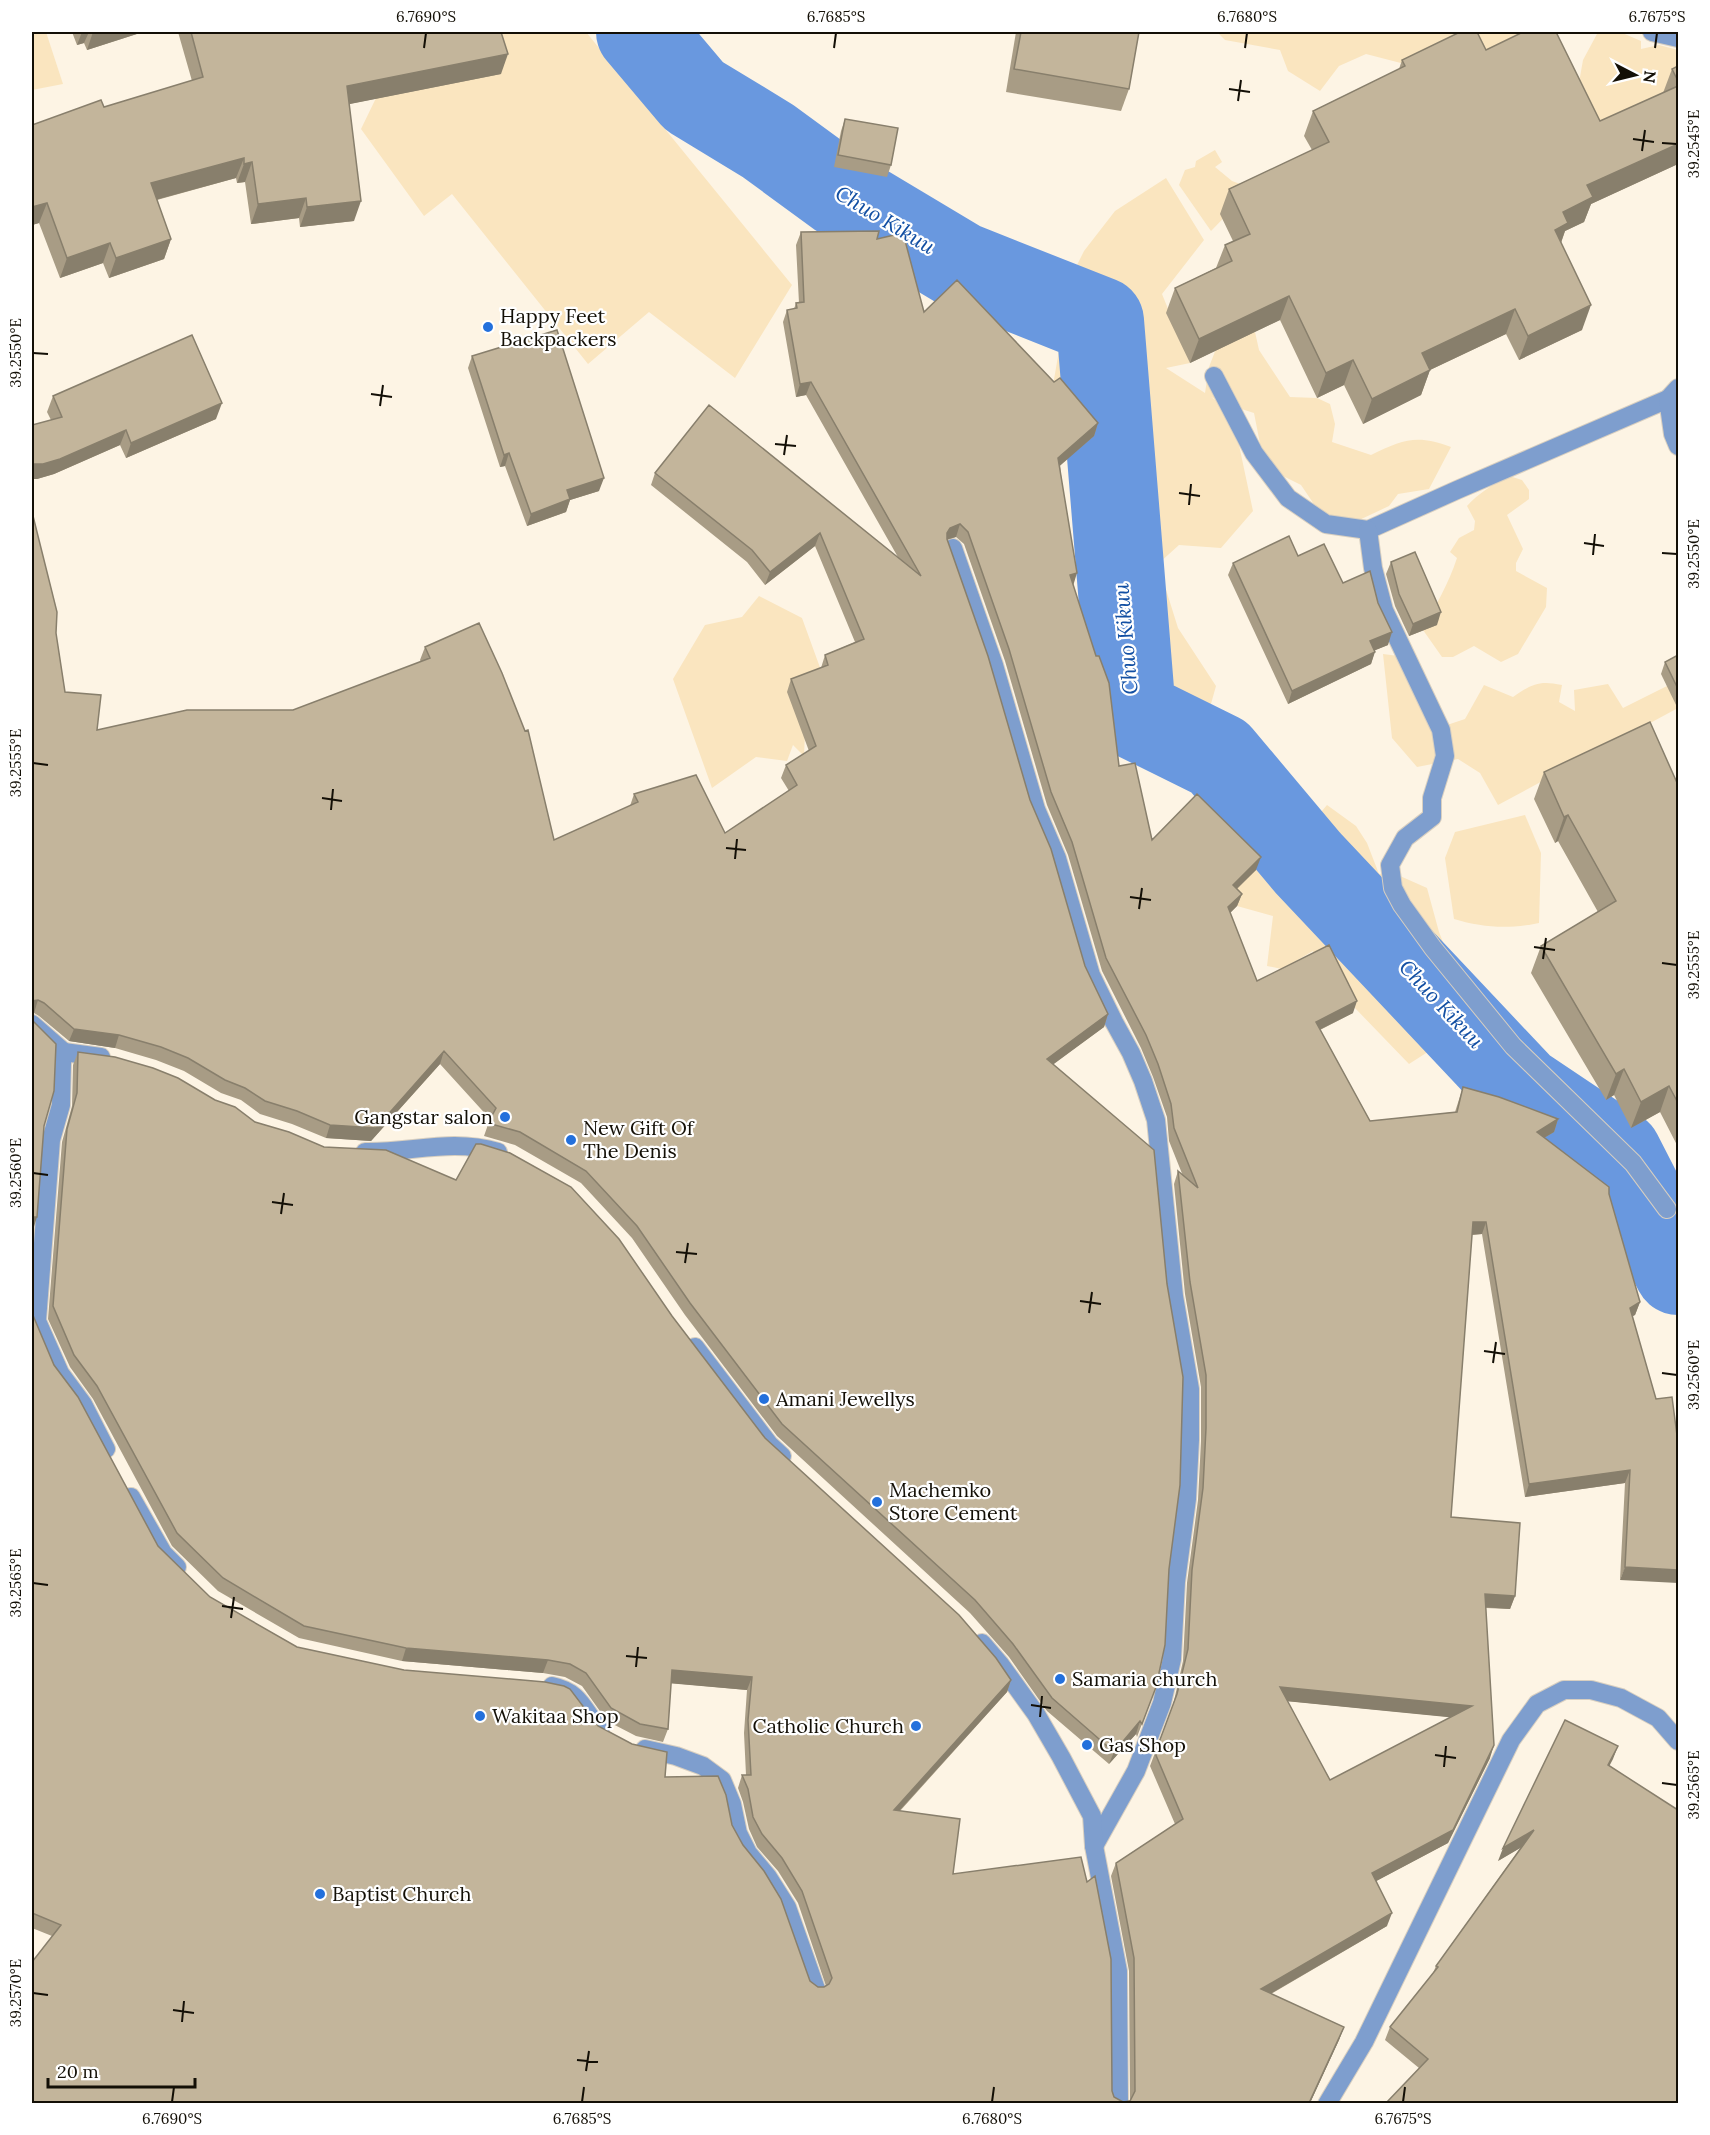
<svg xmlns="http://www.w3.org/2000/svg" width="1710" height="2135" viewBox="0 0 1710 2135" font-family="Lora,serif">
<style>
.green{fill:#fae5bf}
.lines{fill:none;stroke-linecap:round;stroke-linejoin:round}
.river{stroke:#6998df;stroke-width:88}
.minor-casing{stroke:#d8cfc0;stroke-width:20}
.minor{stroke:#7e9ece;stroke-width:18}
.wall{fill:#a89c85;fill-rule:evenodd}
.shaded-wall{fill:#887f6c}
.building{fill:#c3b59b;stroke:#887f6c;stroke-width:1.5;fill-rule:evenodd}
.ticks{fill:none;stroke:#130f06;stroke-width:2}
.poi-dot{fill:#2370dc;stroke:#fff;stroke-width:2}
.labels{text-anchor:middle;stroke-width:4.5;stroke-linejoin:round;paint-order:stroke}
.poi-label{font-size:20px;fill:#130f06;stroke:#fff;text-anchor:start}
.water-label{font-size:21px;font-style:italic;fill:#124fa3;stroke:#fff}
.neatline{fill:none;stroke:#130f06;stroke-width:2}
.ticks-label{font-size:15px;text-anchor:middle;fill:#130f06}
</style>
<rect width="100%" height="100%" fill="#fdf4e4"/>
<!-- green -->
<g class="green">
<polygon points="32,32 46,32 63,84 32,90"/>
<polygon points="408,32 586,32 792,285 735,378 649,312 588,364 452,194 424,216 361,129"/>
<polygon points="1217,32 1538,32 1544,49 1424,69 1366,54 1339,66 1320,91 1288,71 1280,50 1225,40"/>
<polygon points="1620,32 1641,41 1641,49 1659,45 1678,50 1678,138 1610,134 1577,94 1583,60 1597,34"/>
<polygon points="1215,150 1222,162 1215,167 1232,181 1243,185 1242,199 1211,231 1179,185 1185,170 1195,167 1196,161"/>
<path d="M1166,178L1204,240L1162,294L1190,363L1166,368L1205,393L1209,367L1219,341L1255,332L1259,350L1290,397L1317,398L1330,404L1335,424L1332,442L1371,455C1403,440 1416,434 1451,447L1429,489L1398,494L1389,506L1355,522L1320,513L1301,485L1277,473L1263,459L1254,413L1229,405L1211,397L1217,401L1239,445L1253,511L1221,548L1179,545L1158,564L1178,628L1216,686L1202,736L1182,757L1143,735L1118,709L1105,643L1114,489L1047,420L1072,275L1084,251L1115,211Z"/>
<path d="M1506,475L1522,480L1529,490V499L1507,515L1523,549L1516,563V571L1547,588L1546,607L1518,654L1501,662L1474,646L1453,657H1442L1423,630C1435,606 1449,583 1457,558L1450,552L1459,538L1474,530L1475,521L1467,506C1478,493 1493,486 1506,475Z"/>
<polygon points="759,596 802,618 822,673 805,733 804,756 793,745 787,761 756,757 712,788 673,679 705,625 742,617"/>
<path d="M1383,654L1414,658L1447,725L1465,719L1484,685L1513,697C1532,684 1539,680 1562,685L1559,702L1575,711L1574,690L1608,684L1623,708L1667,686L1678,668V708L1498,805L1480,773L1458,759L1417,767L1392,738Z"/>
<path d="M1216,747L1272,775L1278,808L1296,821L1316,818L1327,805L1356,826L1367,843L1379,874L1391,872L1427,888L1439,932L1448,955L1514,1036L1487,1058L1458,1040L1434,1048L1409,1064L1354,1007L1350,984H1325L1313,951L1282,969L1267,966L1273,916L1237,906L1198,811L1202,788L1221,790L1254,837L1268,839C1261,829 1259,819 1254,809C1248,798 1229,769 1218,764C1209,759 1200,764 1192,755Z"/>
<path d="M1525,815L1541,853L1539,923C1510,929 1483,928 1454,919L1445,858L1455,832Z"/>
<polygon points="1678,1224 1678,1254 1666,1228"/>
</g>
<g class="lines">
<!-- river -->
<polyline class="river" points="640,32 694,96 768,141 839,193 961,266 1100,321 1132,714 1219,757 1308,863 1521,1089 1618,1154 1678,1271"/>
<defs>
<g id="minor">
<polyline points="1652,32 1678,38"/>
<polyline points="1214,376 1254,453 1288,498 1326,524 1368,530 1457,490 1668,399"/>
<polyline points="1678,388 1668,399 1673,434 1678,446"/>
<polyline points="1368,530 1373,568 1384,610 1441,730 1445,756 1432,798 1432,817 1405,838 1390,865 1393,888 1402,905 1433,948 1513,1046 1633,1163 1667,1209"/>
<polyline points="953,548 994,665 1036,809 1057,858 1091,975 1114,1022 1131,1053 1143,1081 1156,1120 1174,1296 1190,1389 1190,1440 1187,1499 1176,1582 1172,1659 1162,1703 1136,1771 1094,1846"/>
<polyline points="32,1024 64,1052 62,1063 61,1105 51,1140 37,1321 60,1373 83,1404 106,1449"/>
<polyline points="64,1052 101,1057"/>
<path d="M365,1152C413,1153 450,1138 498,1152"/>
<polyline points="695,1347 769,1444 782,1456"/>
<polyline points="131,1497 163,1553 177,1567"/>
<polyline points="982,1643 1000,1664 1036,1714 1061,1757 1092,1816 1094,1846 1118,1971 1119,2104"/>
<path d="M552,1686C581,1692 583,1710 600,1730"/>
<polyline points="645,1749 676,1756 703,1766 722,1780 732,1804 738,1833 748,1853 768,1877 787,1907 816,1989"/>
<polyline points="1327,2104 1364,2042 1511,1740 1537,1704 1564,1690 1591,1690 1621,1698 1658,1718 1678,1741"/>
</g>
</defs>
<!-- minor casing -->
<use href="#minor" class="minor-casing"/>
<!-- minor -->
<use href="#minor" class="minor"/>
</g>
<!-- wall -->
<g class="wall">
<polygon points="72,32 143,32 87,50 84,43 77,45"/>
<polygon points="178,32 501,32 501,74 349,104 354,221 300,227 299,218 251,224 245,182 237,183 236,178 157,200 171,239 164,259 109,278 103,263 60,278 39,223 32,225 104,107 192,81"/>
<polygon points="1016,32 1139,32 1129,89 1121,111 1006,92"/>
<polygon points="1486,50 1600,121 1663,93 1672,69 1678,66 1678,164 1591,204 1584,222 1565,231 1561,243 1582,330 1519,360 1506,334 1430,370 1421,395 1363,424 1344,385 1317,398 1280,320 1190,363 1166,313 1175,288 1216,268 1225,245 1233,241 1220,214 1229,189 1312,150 1304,136 1313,111 1399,69 1402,60"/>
<polygon points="845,119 891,165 887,177 834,167 841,131"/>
<path d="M801,232L877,239L924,312L1054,382L1098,423L1094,436L1060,465L1073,585L1119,766L1152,840L1256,870L1237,889L1242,894L1237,906L1230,913L1257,981L1353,1013L1320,1030L1370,1121L1455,1112L1463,1087L1558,1119L1554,1132L1544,1138L1609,1194L1640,1302L1635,1315L1632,1316L1656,1399L1678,1443L1620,1580L1625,1483L1525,1497L1482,1234L1472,1235L1451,1517L1515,1596L1510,1609L1486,1608L1490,1758L1448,1843L1376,1881L1387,1926L1271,1994L1344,2027L1339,2040L1310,2103H32L52,1936L32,1928V1313L54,1365L158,1546L210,1597L297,1647L598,1726L665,1777L732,1825L810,1981L818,1987H824L826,1986L798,1903L778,1871L757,1847L749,1829L743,1802L738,1788L742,1775H746L744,1733L747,1690L671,1683L668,1729L663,1742L636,1736L607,1721L582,1686L565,1677L543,1673L402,1661L299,1638L218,1591L172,1546L93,1399L70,1367L48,1319L62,1142L72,1106L73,1065L78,1052L215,1100L255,1122L672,1316L765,1438L1011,1680L1007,1692L900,1811L953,1874L1112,2091L1114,2097L1123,2102L1130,2100L1129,1971L1111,1876L1116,1863L1175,1824L1150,1766L1173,1705L1183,1661L1187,1583L1198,1500L1201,1441V1387L1185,1294L1174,1184L1178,1171L1183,1176L1169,1141L1167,1117L1153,1077L1141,1048L1102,971L1068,855L1047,805L1005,661L964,544L956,537L947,540L1030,800L1085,966L1108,1014L1104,1027L1053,1064L1169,1569L1156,1687L1137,1737L1136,1734L1109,1764L1047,1711L1009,1657L970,1613L777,1436L685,1315L632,1238L581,1183L515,1145L484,1136L490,1119L440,1064L371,1141L326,1138L292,1124L260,1114L241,1100L221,1093L184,1071L156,1060L115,1048L69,1041L39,1016L34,1013H32V512L56,633L65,692L97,730L293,710L421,662L420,660L425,647L554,840L630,806L634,794L725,833L789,791L781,778L786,765L809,751L787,692L791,679L821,668L825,655L855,642L815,546L765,585L747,562L651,485L655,473L899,559L806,395L796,397L783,322L787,310L794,309L796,303H799L796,245ZM1287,1701L1451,1717L1330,1780Z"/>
<polygon points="472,356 599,491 570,500 566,512 527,526 505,466 500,467 468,368"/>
<polygon points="53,396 216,419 126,458 120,445 54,474 37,479 32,479 51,420 47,412"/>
<polygon points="1298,556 1343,583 1388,645 1375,650 1371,664 1288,704 1228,575 1233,563"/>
<polygon points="1391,562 1437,625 1409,636 1395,606 1386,574"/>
<polygon points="1678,655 1678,709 1661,674 1665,662"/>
<polygon points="1544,772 1678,785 1678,1147 1660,1112 1631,1128 1614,1095 1606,1100 1531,973 1541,946 1598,912 1558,841 1555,843 1534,799"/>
<polygon points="1618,1746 1609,1766 1678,1810 1419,2068 1385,2040 1390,2027 1433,1973 1436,1966 1521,1847 1498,1861"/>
</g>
<!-- shaded-wall -->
<g class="shaded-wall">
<polygon points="82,32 89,32 84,43 77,45"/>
<polygon points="93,32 143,32 87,50"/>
<polygon points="508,54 501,74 340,106 347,86"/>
<polygon points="1678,144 1678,164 1591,204 1584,222 1565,231 1559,248 1555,230 1563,212 1587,185"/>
<polygon points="244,158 236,178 144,203 151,183"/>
<polygon points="252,162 245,182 237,183 244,164"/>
<polygon points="306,198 299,218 251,224 258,204"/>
<polygon points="361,201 354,221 300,227 307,207"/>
<polygon points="47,203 39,223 32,225 32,207"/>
<polygon points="171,239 164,259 109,278 116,258"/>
<polygon points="110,243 103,263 60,278 67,258"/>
<polygon points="1289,296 1280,320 1190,363 1199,339"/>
<polygon points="1591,305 1582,330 1519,360 1528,336"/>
<polygon points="1515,309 1506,334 1413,378 1422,353"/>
<polygon points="1353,360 1344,385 1317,398 1326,373"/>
<polygon points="1430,370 1421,395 1363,424 1372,399"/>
<polygon points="811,382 806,395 796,397 800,384"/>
<polygon points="222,403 216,419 126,458 131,443"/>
<polygon points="1098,423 1094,436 1054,471 1058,458"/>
<polygon points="126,430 120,445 54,474 37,479 32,479 32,464"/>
<polygon points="509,453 505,466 500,467 504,455"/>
<polygon points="604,478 599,491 570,500 566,512 527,526 531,514 567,490"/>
<polygon points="960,524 956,537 945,540 947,533 950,528"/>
<polygon points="820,533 815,546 765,585 770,572"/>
<polygon points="1077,573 1073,586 1070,575"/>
<polygon points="1441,612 1437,625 1409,636 1413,624"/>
<polygon points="1392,632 1388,645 1366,654 1370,641"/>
<polygon points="1375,652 1371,664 1288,704 1292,691"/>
<polygon points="1568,815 1558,841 1555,843 1564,817"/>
<polygon points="1261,857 1256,870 1228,897 1233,885"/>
<polygon points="1242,894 1237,906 1223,920 1228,907"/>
<polygon points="38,1000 34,1013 32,1013 32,1001"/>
<polygon points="1357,1001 1353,1013 1311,1034 1316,1022"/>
<polygon points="1108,1014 1104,1027 1043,1072 1047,1059"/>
<polygon points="74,1029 119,1035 115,1048 69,1041"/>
<polygon points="444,1051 440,1064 371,1141 326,1138 330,1125"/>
<polygon points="1624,1069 1614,1095 1606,1100 1616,1074"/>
<polygon points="1669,1086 1660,1112 1631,1128 1641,1102"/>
<polygon points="1558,1119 1554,1132 1532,1145 1537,1132"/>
<polygon points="32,1217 37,1217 33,1230 32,1230"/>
<polygon points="1473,1222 1486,1222 1482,1234 1468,1235"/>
<polygon points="1640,1302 1635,1315 1625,1320 1630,1308"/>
<polygon points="1630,1470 1625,1483 1525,1497 1529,1484"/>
<polygon points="1625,1567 1678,1570 1678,1583 1620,1580"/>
<polygon points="1485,1594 1515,1596 1510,1609 1481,1607"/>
<polygon points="406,1648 548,1660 543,1673 402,1661"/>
<polygon points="672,1670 752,1677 747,1690 667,1683"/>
<polygon points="1011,1680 1007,1692 889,1822 894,1810"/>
<polygon points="1280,1687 1472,1706 1467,1719 1275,1700"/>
<polygon points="1140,1721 1136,1734 1109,1764 1114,1752"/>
<polygon points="1494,1745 1490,1758 1448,1843 1367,1886 1372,1873"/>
<polygon points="1618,1746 1613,1759 1603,1778 1608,1765"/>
<polygon points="1534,1830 1529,1843 1498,1861 1503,1848"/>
<polygon points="1392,1913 1387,1926 1256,2002 1261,1989"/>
<polygon points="1344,2027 1339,2040 1310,2103 1309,2103"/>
</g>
<!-- building -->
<g class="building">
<polygon points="191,32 501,32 508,54 347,86 361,201 307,207 306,198 258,204 252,162 244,164 244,158 151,183 171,239 116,258 110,243 67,258 47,203 32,207 32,125 101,100 104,107 203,77"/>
<polygon points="1021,32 1139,32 1129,89 1014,69"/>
<polygon points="1460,32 1477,32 1486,50 1523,32 1556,32 1600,121 1678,86 1678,144 1587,185 1593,197 1563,212 1568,223 1555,230 1591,305 1528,336 1515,309 1422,353 1430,370 1372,399 1353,360 1326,373 1289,296 1199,339 1175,288 1232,261 1225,245 1250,234 1229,189 1329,142 1313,111 1405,66 1402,60"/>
<polygon points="1678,66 1678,81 1672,69"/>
<polygon points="845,119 898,128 891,165 838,155"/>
<path d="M879,231L877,239L903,233L924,312L957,280L1054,382L1060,378L1098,423L1058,458L1077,573L1070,575L1096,656H1099L1109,683L1119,766L1135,763L1152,840L1197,794L1261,857L1233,885L1242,894L1228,907L1257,981L1329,945L1357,1001L1316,1022L1370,1121L1457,1112L1463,1087L1499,1097L1558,1119L1537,1132L1609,1187V1194L1640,1302L1630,1308L1656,1399L1672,1397L1678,1443V1570L1625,1567L1630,1470L1529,1484L1486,1222H1473L1451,1517L1520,1523L1515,1596L1485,1594L1494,1745L1453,1830L1372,1873L1392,1913L1261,1989L1344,2027L1309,2103H32V1962L61,1925L32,1913V1313L54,1365L78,1397L158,1546L210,1597L297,1647L404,1670L545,1682L564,1686L570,1689L598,1726L632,1744L667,1752L665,1777L718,1776L726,1795L732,1825L743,1845L764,1871L781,1899L810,1981L818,1987H824L829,1984L832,1978L802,1891L782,1858L762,1834L753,1817L748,1789L742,1775H751L748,1720L752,1677L672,1670L668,1729L640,1724L611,1708L586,1673L570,1664L548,1660L406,1648L304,1626L223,1578L177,1533L97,1386L74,1355L53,1306L67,1129L77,1093L78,1052L115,1057L153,1068L178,1078L215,1100L235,1107L255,1122L289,1132L324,1147L386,1150L456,1180L476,1144H481L510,1153L571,1187L619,1239L672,1316L765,1438L959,1615L996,1658L1011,1680L894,1810L960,1819L953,1874L1081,1857L1087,1882L1095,1876L1111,1959L1112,2091L1114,2097L1123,2102L1130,2101L1135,2091L1134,1958L1116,1863L1183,1819L1155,1753L1177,1694L1188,1649L1192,1570L1203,1488L1206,1428V1375L1190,1282L1178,1171L1198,1188L1174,1128L1171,1104L1158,1064L1146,1035L1106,958L1072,842L1051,792L1009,649L968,532L960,524L950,528L947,533V539L988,656L1030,800L1051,849L1085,966L1108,1014L1047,1059L1154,1150L1167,1284L1183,1377L1180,1485L1169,1569L1165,1645L1156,1687L1142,1724L1140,1721L1114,1752L1052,1698L1013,1644L975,1600L782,1424L690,1303L637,1226L586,1171L520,1132L488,1123L496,1108L444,1051L376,1128L330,1125L297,1111L265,1101L245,1088L225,1080L188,1058L161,1047L119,1035L74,1029L44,1003L38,1000L32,1001V1002V512L57,612L56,633L65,692L101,695L97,730L187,710H293L430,658L425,647L479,623L502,673L525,731L528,730L554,840L638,802L634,794L696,775L725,833L797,785L786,765L816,746L791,679L828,665L825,655L864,639L820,533L770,572L752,550L655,473L709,405L921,576L811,382L800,384L787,310L797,308L796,303L804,302L801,232ZM1280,1687L1472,1706L1330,1780Z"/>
<polygon points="557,330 604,478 567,490 570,499 531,514 509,453 504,455 472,356"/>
<polygon points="192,335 222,403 131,443 126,430 60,459 43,464 32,464 32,425 62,417 53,396"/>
<polygon points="1289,536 1298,556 1324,544 1343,583 1370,571 1378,603 1392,632 1370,641 1375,652 1292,691 1233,563"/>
<polygon points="1415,552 1441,612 1413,624 1399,594 1391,562"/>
<polygon points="1678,655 1678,689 1665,662"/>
<polygon points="1650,722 1678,785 1678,1103 1669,1086 1641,1102 1624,1069 1616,1074 1541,946 1616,901 1568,815 1564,817 1544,772"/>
<polygon points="32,1020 56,1044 54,1091 44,1126 37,1217 32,1217"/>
<polygon points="1565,1720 1618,1746 1608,1765 1678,1810 1678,2103 1386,2103 1428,2059 1390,2027 1438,1967 1436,1966 1534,1830 1503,1848"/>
</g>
<!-- ticks -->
<path class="ticks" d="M424,48L426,33M834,48L836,33M1245,48L1247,33M1655,48L1657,33M1229,89L1250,92M1238,101L1241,80M1633,139L1654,142M1662,143L1677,144M1642,151L1645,130M33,353L48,354M371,394L392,397M380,406L383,385M775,444L796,446M784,455L787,435M1179,493L1200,496M1189,505L1191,484M1584,543L1604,546M1662,553L1677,554M1593,555L1595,534M33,763L48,765M322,798L342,801M331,810L333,789M726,848L746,850M735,859L737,839M1130,897L1151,900M1139,909L1142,888M1534,947L1555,950M1543,959L1546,938M1662,963L1677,965M33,1173L48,1175M272,1202L293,1205M281,1214L284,1193M676,1252L697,1254M685,1263L688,1243M1080,1301L1101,1304M1089,1313L1092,1292M1484,1351L1505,1354M1493,1363L1496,1342M1662,1373L1677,1375M33,1583L48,1585M222,1606L243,1609M231,1618L234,1597M626,1656L647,1658M636,1667L638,1647M1031,1705L1051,1708M1040,1717L1042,1696M1435,1755L1456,1758M1444,1767L1446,1746M1662,1783L1677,1785M33,1993L48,1995M173,2010L194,2013M182,2022L184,2001M577,2060L598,2062M586,2071L589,2051M172,2102L174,2087M582,2102L584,2087M992,2102L994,2087M1403,2102L1405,2087"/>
<!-- markers -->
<g class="poi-dot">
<circle cx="488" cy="327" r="6"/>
<circle cx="505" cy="1117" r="6"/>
<circle cx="571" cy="1140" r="6"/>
<circle cx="764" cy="1399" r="6"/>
<circle cx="877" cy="1502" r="6"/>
<circle cx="1060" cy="1679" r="6"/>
<circle cx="480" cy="1716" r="6"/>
<circle cx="916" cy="1726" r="6"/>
<circle cx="1087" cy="1745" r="6"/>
<circle cx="320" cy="1894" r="6"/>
</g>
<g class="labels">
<!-- poi labels -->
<g class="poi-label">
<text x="500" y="323">Happy Feet<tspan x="500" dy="23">Backpackers</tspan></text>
<text x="493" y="1124" text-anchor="end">Gangstar salon</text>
<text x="583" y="1135">New Gift Of<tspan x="583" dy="23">The Denis</tspan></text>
<text x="776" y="1406">Amani Jewellys</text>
<text x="889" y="1497">Machemko<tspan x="889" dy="23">Store Cement</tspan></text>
<text x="1072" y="1686">Samaria church</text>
<text x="492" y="1723">Wakitaa Shop</text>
<text x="904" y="1733" text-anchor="end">Catholic Church</text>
<text x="1099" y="1752">Gas Shop</text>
<text x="332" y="1901">Baptist Church</text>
</g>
<!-- water labels -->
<g class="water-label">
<text transform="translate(885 220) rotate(31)" y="7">Chuo Kikuu</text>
<text transform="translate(1126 639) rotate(-95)" y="7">Chuo Kikuu</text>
<text transform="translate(1441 1004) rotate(47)" y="7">Chuo Kikuu</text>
</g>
</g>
<!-- border -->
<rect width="1710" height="2135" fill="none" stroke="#ffffff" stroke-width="66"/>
<!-- north arrow -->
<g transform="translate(1635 75) rotate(97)" stroke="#ffffff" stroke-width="4.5" paint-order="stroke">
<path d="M0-4.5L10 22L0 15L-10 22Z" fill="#130f06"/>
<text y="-9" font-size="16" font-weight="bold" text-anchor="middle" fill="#130f06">N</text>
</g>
<!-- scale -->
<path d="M48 2078v9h147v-9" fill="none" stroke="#130f06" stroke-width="3"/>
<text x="57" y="2078" font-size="18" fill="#130f06" stroke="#ffffff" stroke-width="4.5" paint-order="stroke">20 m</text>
<rect x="33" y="33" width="1644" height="2069" class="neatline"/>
<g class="ticks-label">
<text x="426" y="22">6.7690°S</text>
<text x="836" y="22">6.7685°S</text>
<text x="1247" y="22">6.7680°S</text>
<text x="1657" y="22">6.7675°S</text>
<text transform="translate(1694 144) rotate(-90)" y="5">39.2545°E</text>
<text transform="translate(16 353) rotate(-90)" y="5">39.2550°E</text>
<text transform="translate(1694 554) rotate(-90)" y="5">39.2550°E</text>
<text transform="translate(16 763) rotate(-90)" y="5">39.2555°E</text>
<text transform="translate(1694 965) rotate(-90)" y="5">39.2555°E</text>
<text transform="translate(16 1173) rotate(-90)" y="5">39.2560°E</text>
<text transform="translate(1694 1375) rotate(-90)" y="5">39.2560°E</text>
<text transform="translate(16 1583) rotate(-90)" y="5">39.2565°E</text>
<text transform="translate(1694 1785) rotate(-90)" y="5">39.2565°E</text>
<text transform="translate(16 1993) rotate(-90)" y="5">39.2570°E</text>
<text x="172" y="2124">6.7690°S</text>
<text x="582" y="2124">6.7685°S</text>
<text x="992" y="2124">6.7680°S</text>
<text x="1403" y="2124">6.7675°S</text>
</g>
</svg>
